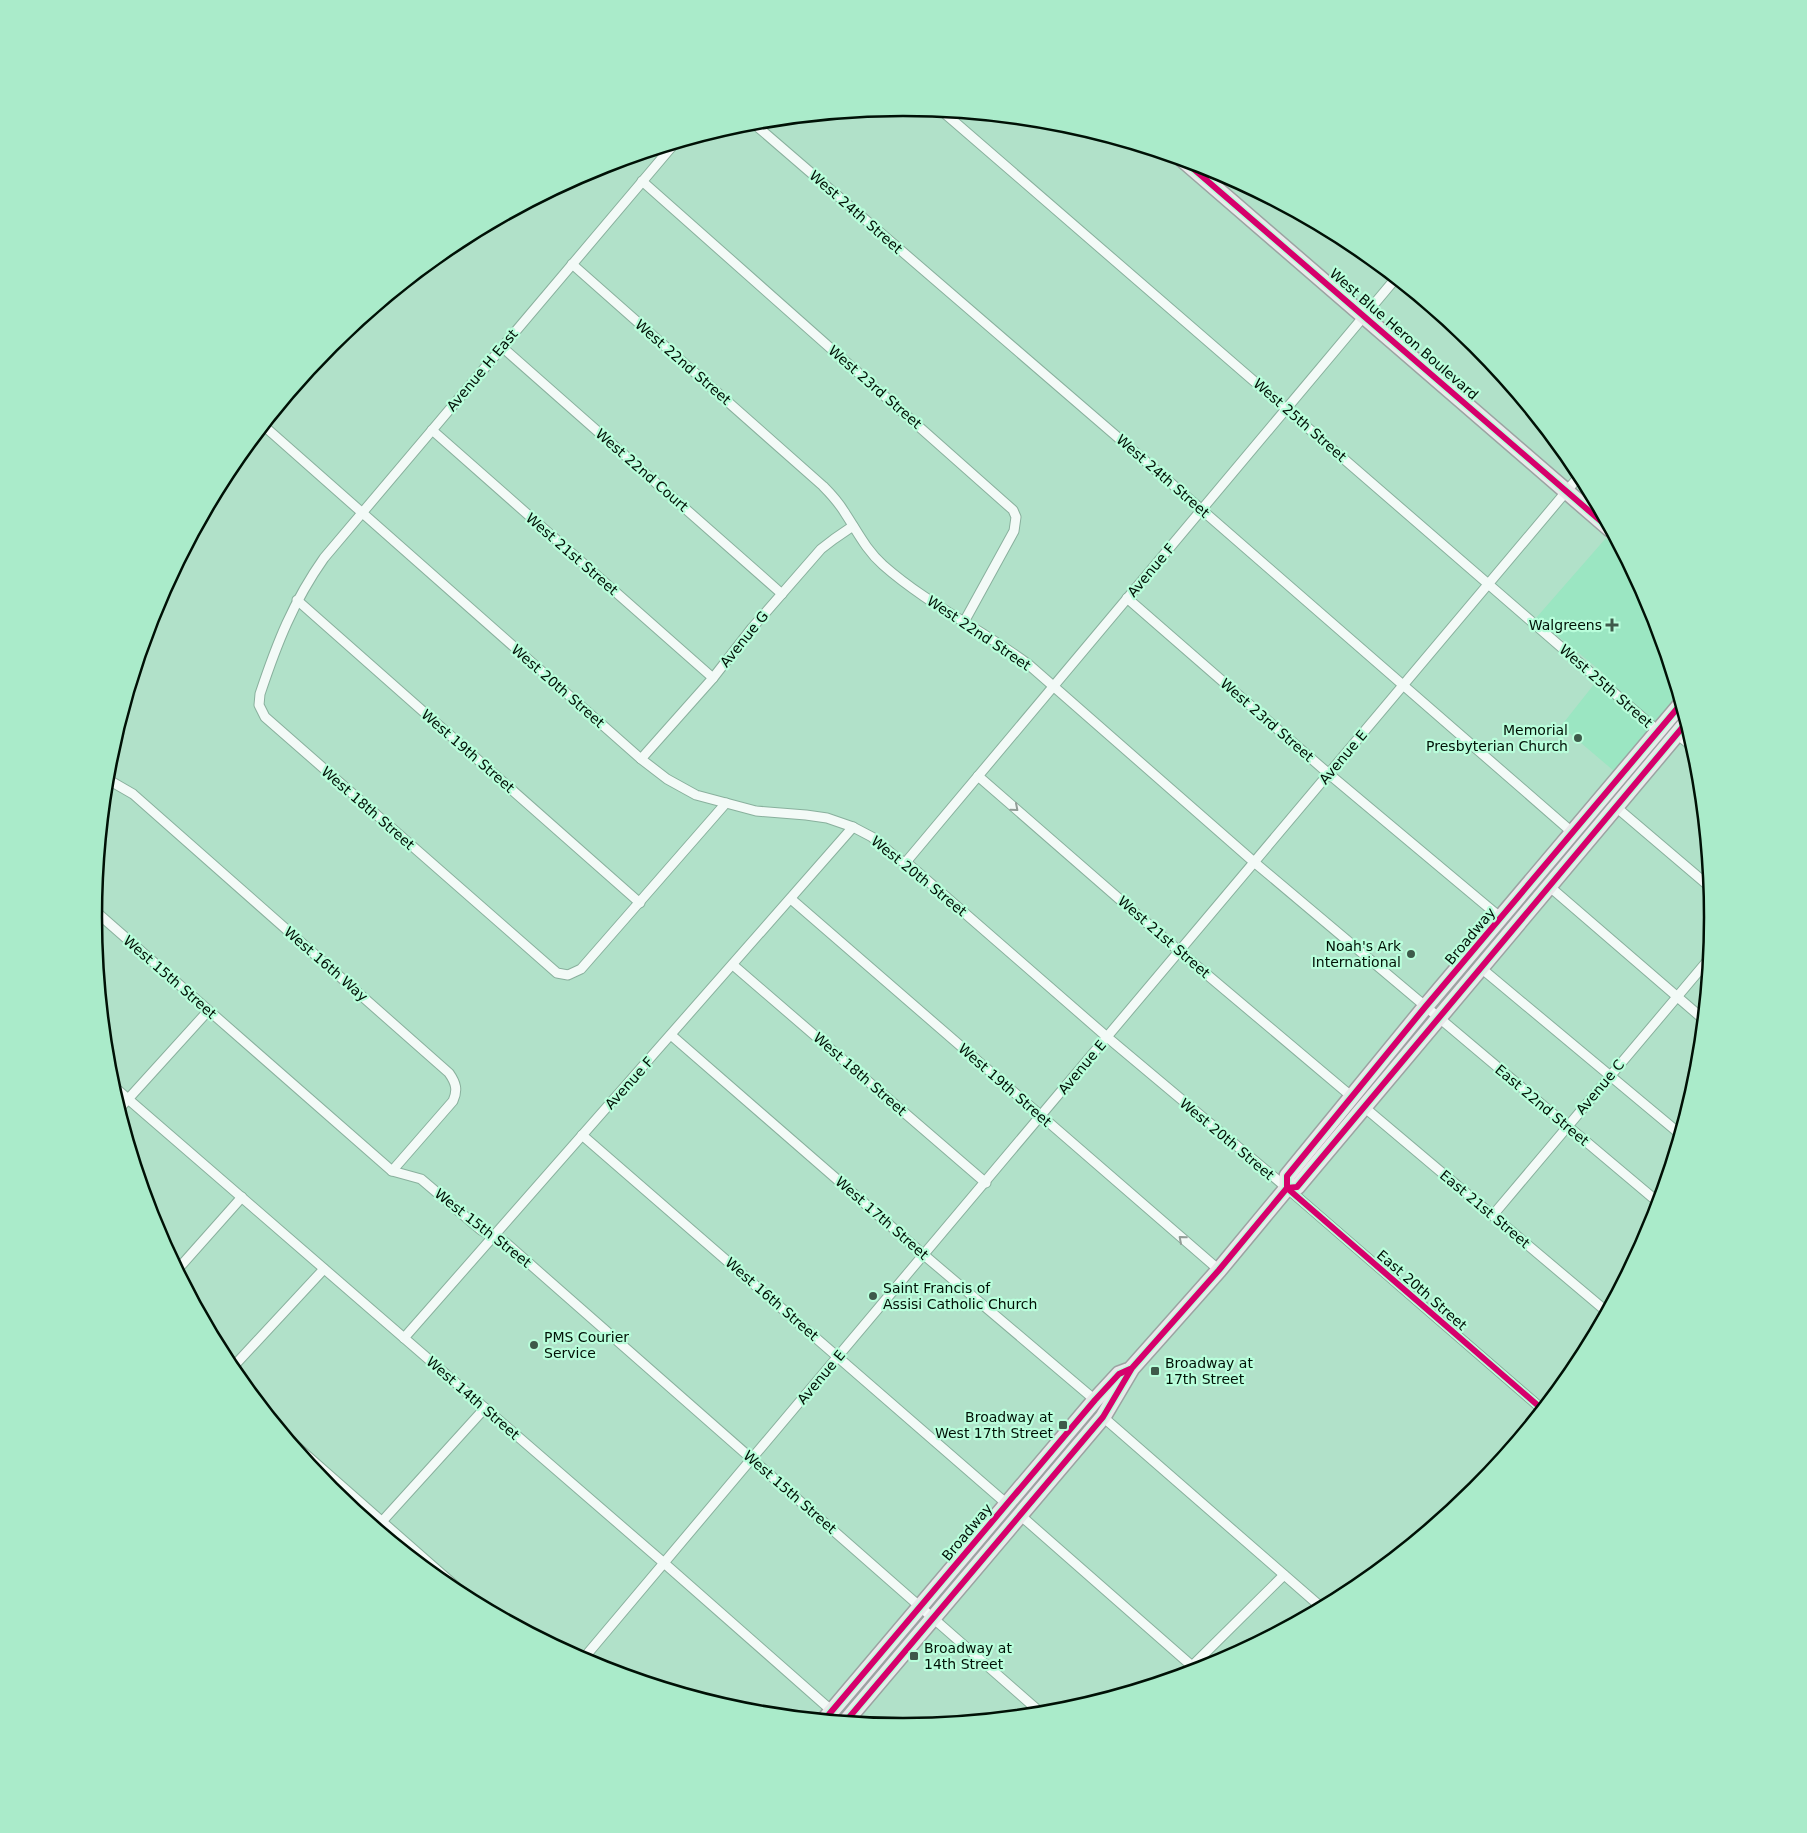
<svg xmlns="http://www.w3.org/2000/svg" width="1807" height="1833" viewBox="0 0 1807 1833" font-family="'DejaVu Sans',sans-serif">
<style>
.built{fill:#9be6c2}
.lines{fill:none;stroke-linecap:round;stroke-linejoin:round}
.minor-casing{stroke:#89b09d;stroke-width:11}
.primary-casing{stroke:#9ca3a2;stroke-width:18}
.minor{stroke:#f3faf7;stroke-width:9}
.primary{stroke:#eae9eb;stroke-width:15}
.cycleway-casing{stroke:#b9fedb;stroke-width:9}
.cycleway{stroke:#d6006c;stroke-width:6}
.oneway{stroke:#929d97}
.poi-dot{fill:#3e5a4a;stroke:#b9fedb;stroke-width:2}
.labels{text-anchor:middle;stroke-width:4.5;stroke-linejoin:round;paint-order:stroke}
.street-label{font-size:14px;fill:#001106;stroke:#b9fedb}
.poi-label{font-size:14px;fill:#001106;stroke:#b9fedb;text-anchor:end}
.rim{fill:none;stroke:#001106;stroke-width:2.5}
</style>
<rect width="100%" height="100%" fill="#b1e1c9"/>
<!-- built -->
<polygon class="built" points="1606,538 1623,553 1652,607 1692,740 1662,715 1614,771 1561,726 1603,673 1536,618"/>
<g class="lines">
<defs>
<g id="minor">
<polyline points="942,111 1658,731"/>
<polyline points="752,122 1202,510 1573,833"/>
<path d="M674,144L324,558C293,602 277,643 260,694L259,705L265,717L557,973L568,975L581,969L726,803"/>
<polyline points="642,181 1013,510 1016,517 1014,531 964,622"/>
<path d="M572,264L823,486C831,494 839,503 845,513C857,531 866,550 883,565C927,604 981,629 1028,664L1254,862L1659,1203"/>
<polyline points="502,347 782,594"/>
<polyline points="264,426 641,759 667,779 696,795 756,811 806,815 827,818 853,827 872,837 899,860 906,862 1107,1037 1287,1188 1542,1409"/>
<polyline points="432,430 713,678"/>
<polyline points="1127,598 1329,774 1501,918"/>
<polyline points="297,600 640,903"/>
<polyline points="1677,734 1695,749"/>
<polyline points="641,759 713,678 752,628 821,549 834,539 853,526"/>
<polyline points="978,776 1179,951 1351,1096"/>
<path d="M107,779L133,794L449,1073C456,1083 458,1090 453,1101L392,1171"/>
<polyline points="1616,807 1710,887"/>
<polyline points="906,862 1396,278"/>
<polyline points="1550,887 1703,1019"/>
<polyline points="791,899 1219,1270"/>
<polyline points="94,910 392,1171 421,1179 481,1230 506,1243 1041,1713"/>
<polyline points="733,965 986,1183"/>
<polyline points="1481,968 1680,1134"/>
<polyline points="671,1035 924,1255 1095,1400"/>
<polyline points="113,1086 664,1563 832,1711"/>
<polyline points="1364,1107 1606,1311"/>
<polyline points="120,1108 208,1011"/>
<polyline points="582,1135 1007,1504"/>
<polyline points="1493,1215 1709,959"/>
<polyline points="178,1269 242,1197"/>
<polyline points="404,1338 853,827"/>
<polyline points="232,1368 324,1269"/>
<polyline points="1103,1417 1321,1607"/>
<polyline points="296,1446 470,1599"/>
<polyline points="1020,1515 1192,1666"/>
<polyline points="377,1527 485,1408"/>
<polyline points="583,1659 1581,474"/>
<polyline points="1185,1673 1284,1575"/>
</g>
<g id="primary">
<polyline points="1182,159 1610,529"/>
<polyline points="1287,1188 1297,1187 1687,722"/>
<polyline points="825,1719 1095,1400 1119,1374 1127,1371"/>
<polyline points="846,1721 1103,1417 1132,1368 1219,1270 1287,1188 1287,1176 1426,1006 1681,704"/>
</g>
</defs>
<!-- minor casing -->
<use href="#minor" class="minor-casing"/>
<!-- primary casing -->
<use href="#primary" class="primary-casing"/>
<!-- minor -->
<use href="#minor" class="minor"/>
<!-- primary -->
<use href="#primary" class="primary"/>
<defs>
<g id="cycleway">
<polyline points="1182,159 1610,529"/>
<polyline points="1287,1188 1297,1187 1687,722"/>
<polyline points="1287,1188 1542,1409"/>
<polyline points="825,1719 1095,1400 1119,1374 1130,1369"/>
<polyline points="846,1721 1103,1417 1132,1368 1219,1270 1287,1188 1287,1176 1426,1006 1681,704"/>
</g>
</defs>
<!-- cycleway casing -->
<use href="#cycleway" class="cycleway-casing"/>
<!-- cycleway -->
<use href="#cycleway" class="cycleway"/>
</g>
<!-- one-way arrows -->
<defs><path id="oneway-chevron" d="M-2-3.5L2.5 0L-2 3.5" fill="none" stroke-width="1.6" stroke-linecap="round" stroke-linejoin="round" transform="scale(1.25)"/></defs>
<g class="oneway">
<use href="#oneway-chevron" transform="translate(1015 808) rotate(41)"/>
<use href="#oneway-chevron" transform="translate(1182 1239) rotate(-139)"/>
</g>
<!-- markers -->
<g class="poi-dot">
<path d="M1609.5 617.5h5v5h5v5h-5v5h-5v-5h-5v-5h5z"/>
<circle cx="1578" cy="738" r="5"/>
<circle cx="1411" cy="954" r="5"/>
<circle cx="873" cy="1296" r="5"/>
<circle cx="534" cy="1345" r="5"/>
<rect x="1150" y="1366" width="10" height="10" rx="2.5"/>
<rect x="1058" y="1420" width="10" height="10" rx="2.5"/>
<rect x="909" y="1651" width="10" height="10" rx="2.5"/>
</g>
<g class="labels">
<!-- street labels -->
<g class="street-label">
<text transform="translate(856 212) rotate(41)" y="5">West 24th Street</text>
<text transform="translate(1404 334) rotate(41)" y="5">West Blue Heron Boulevard</text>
<text transform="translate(683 362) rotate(41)" y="5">West 22nd Street</text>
<text transform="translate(482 370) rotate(-50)" y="5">Avenue H East</text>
<text transform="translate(875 387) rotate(41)" y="5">West 23rd Street</text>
<text transform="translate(1300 420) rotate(41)" y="5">West 25th Street</text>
<text transform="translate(642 470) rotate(41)" y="5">West 22nd Court</text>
<text transform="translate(1163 476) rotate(41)" y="5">West 24th Street</text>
<text transform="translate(572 554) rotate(41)" y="5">West 21st Street</text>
<text transform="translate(1151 570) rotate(-50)" y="5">Avenue F</text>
<text transform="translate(979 633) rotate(34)" y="5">West 22nd Street</text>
<text transform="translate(744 639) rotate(-51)" y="5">Avenue G</text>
<text transform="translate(558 686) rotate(41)" y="5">West 20th Street</text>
<text transform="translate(1606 686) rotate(41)" y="5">West 25th Street</text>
<text transform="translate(1267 720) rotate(41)" y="5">West 23rd Street</text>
<text transform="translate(468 751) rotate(41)" y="5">West 19th Street</text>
<text transform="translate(1343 757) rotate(-50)" y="5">Avenue E</text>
<text transform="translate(368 808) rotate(41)" y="5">West 18th Street</text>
<text transform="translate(919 876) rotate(39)" y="5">West 20th Street</text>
<text transform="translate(1470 936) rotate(-50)" y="5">Broadway</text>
<text transform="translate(1164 937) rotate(41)" y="5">West 21st Street</text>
<text transform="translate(326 964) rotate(41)" y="5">West 16th Way</text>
<text transform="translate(170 977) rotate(41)" y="5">West 15th Street</text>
<text transform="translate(1082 1067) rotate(-50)" y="5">Avenue E</text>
<text transform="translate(860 1074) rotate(41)" y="5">West 18th Street</text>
<text transform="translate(629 1083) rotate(-48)" y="5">Avenue F</text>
<text transform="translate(1005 1085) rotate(41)" y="5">West 19th Street</text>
<text transform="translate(1600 1087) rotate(-50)" y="5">Avenue C</text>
<text transform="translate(1542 1105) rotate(40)" y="5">East 22nd Street</text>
<text transform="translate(1227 1139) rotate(40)" y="5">West 20th Street</text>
<text transform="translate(1485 1209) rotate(40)" y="5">East 21st Street</text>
<text transform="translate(882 1218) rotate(41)" y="5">West 17th Street</text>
<text transform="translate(483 1228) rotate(38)" y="5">West 15th Street</text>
<text transform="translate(1422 1290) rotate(41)" y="5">East 20th Street</text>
<text transform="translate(772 1299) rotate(41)" y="5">West 16th Street</text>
<text transform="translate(821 1377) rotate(-50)" y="5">Avenue E</text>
<text transform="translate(473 1398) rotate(41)" y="5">West 14th Street</text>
<text transform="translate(790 1492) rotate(41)" y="5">West 15th Street</text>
<text transform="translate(967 1532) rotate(-50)" y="5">Broadway</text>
</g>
<!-- poi labels -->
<g class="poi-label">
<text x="1602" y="630">Walgreens</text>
<text x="1568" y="735">Memorial<tspan x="1568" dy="16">Presbyterian Church</tspan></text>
<text x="1401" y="951">Noah's Ark<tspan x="1401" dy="16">International</tspan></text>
<text x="883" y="1293" text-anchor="start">Saint Francis of<tspan x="883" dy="16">Assisi Catholic Church</tspan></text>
<text x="544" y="1342" text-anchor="start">PMS Courier<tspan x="544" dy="16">Service</tspan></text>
<text x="1165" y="1368" text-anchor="start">Broadway at<tspan x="1165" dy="16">17th Street</tspan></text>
<text x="1053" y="1422">Broadway at<tspan x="1053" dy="16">West 17th Street</tspan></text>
<text x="924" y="1653" text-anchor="start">Broadway at<tspan x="924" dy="16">14th Street</tspan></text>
</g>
</g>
<!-- crop -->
<path d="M0 0H1807V1833H0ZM102 917a801 801 0 1 1 1602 0a801 801 0 1 1-1602 0Z" fill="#aaebca" fill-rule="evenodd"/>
<path class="rim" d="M102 917a801 801 0 1 1 1602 0a801 801 0 1 1-1602 0Z"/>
</svg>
